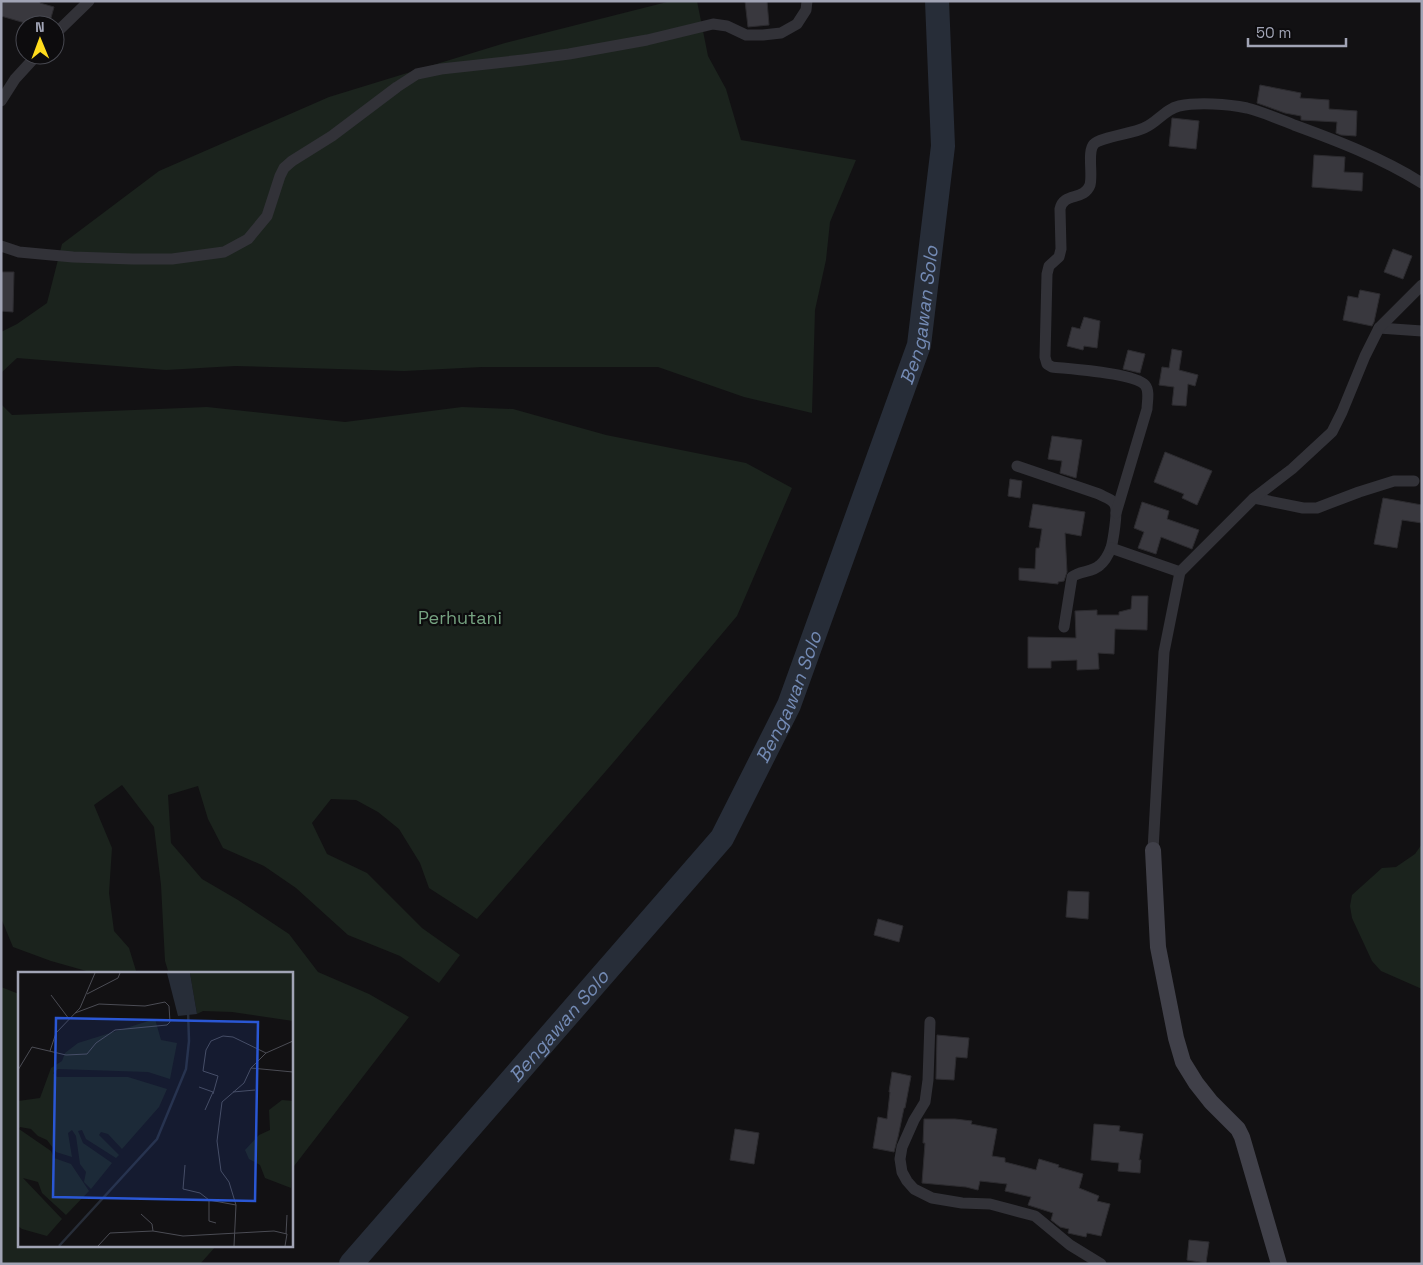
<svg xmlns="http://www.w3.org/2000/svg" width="1423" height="1265" viewBox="0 0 1423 1265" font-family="'Space Grotesk',sans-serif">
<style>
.green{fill:#1b231d}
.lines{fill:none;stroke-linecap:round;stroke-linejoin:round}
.river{stroke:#272d38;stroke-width:24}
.building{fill:#39383e;stroke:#2c2b2f}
.minor{stroke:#323238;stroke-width:11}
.secondary{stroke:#404049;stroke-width:16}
.labels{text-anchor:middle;stroke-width:4.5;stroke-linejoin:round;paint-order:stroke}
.park-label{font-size:18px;fill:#76a381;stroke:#0d0c0e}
.water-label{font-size:19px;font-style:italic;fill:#748bb5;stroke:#0d0c0e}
.inset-river{fill:none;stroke:#272d38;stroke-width:2.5}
.inset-road{fill:none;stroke:#4b4c54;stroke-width:1}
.view{fill:#2a57d4;fill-opacity:0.15;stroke:#2a57d4;stroke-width:2.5}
.inset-edge{fill:none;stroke:#a1a4b5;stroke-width:2.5}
</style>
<rect width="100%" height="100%" fill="#121113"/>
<!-- green -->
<g class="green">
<polygon points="671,1 697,1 708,56 726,89 741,140 856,160 830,222 826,260 815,310 812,413 744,397 658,367 482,367 404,371 235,366 166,370 17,358 1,373 1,332 17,324 47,303 62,244 159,171 329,97 505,43"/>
<polygon points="1,404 12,415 207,407 345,422 462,407 513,409 606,435 746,463 792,488 737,616 612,764 477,919 429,888 420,863 399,829 378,812 356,800 331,799 312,823 327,854 367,873 422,928 460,955 439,983 400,956 348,935 296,888 264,866 223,848 208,819 198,786 168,795 171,843 202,879 238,900 289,934 318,972 369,994 409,1017 291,1170 291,974 169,974 165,961 161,885 154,827 122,785 94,805 112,848 109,893 114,931 129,948 137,974 97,974 51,961 13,947 1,918"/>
<polygon points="1422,844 1422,989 1381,971 1372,961 1352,918 1350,906 1352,895 1382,868 1396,867 1415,854"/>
<polygon points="1,987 19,994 19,1246 216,1246 200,1264 1,1264"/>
</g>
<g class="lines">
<!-- river -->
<path class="river" id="s1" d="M351,1264L722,838L789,705L919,345L943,146L937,1"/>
</g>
<!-- building -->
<g class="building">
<polygon points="1,1 40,1 40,3 54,7 49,25 32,25 1,16"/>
<polygon points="745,1 767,1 769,25 748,27"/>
<polygon points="1260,85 1301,93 1300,98 1329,100 1329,109 1357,111 1356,136 1341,135 1336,133 1337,122 1301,120 1301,116 1285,113 1257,103"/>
<polygon points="1172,118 1199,121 1196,149 1169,146"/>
<polygon points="1314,155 1345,157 1344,172 1363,173 1362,191 1312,187"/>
<polygon points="1393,249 1412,256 1403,279 1384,272"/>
<polygon points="1,272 14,272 13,312 1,311"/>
<polygon points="1360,290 1380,294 1374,322 1372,326 1343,320 1348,296 1358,298"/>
<polygon points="1084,317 1100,321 1097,348 1084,346 1083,350 1067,346 1072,327 1080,329"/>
<polygon points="1172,349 1182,351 1179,370 1198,375 1195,386 1188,384 1186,406 1172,405 1174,387 1159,385 1162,367 1169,368"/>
<polygon points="1128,350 1145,354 1140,373 1123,369"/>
<polygon points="1052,436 1082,440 1076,478 1060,473 1062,461 1048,459"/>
<polygon points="1165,452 1212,471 1197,505 1182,498 1184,494 1154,482"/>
<polygon points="1010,479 1022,481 1020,498 1008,496"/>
<polygon points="1383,498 1422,505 1422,523 1402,520 1397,548 1374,544"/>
<polygon points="1142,502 1169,511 1167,519 1199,530 1192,549 1161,537 1156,554 1138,548 1144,532 1134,528"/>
<polygon points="1033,504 1085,512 1081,536 1065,533 1067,572 1064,581 1058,582 1058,584 1019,580 1019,568 1035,569 1036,548 1039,548 1042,529 1029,527"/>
<polygon points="1132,596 1148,596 1147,630 1115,629 1114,654 1098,653 1099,669 1077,670 1077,660 1051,661 1051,668 1028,668 1028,637 1076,638 1075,611 1097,610 1097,615 1119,615 1119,612 1131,609"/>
<polygon points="1068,891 1089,892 1088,919 1066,917"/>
<polygon points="878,919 903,926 899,942 874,935"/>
<polygon points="937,1035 969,1038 967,1058 956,1057 954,1080 936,1079"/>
<polygon points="892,1072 911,1076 905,1108 904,1108 898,1137 894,1152 873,1148 878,1117 887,1119 890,1092 889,1092"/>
<polygon points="924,1119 955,1119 972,1121 971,1124 997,1129 992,1156 1005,1158 1005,1162 1036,1170 1039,1159 1059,1165 1058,1167 1083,1174 1079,1188 1099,1196 1097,1201 1110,1204 1101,1236 1087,1233 1086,1237 1068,1233 1069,1229 1060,1227 1051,1220 1053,1213 1028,1205 1031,1197 1005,1191 1007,1184 980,1181 978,1190 966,1187 922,1183 925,1143 923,1143"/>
<polygon points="1094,1124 1120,1126 1119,1131 1143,1134 1139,1160 1141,1160 1140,1173 1118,1171 1119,1163 1091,1160"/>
<polygon points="735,1129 759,1133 754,1164 730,1160"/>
<polygon points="1189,1240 1209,1242 1206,1263 1187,1260"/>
</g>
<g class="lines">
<!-- minor -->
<g class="minor">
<polyline points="55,34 89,1"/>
<polyline points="1,101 15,79 37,55"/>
<polyline points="1,246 19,252 73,257 133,259 172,259 224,252 248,239 267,216 280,176 284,168 292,161 332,136 397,87 417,74 441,69 523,60 569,54 647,40 713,24 727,26 746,35 763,35 781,33 797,24 806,10 807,1"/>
<polyline points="1379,328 1422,331"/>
<path d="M1017,466L1099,494C1104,497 1113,499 1115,505C1118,511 1113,541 1111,548C1109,553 1105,561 1100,565C1092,573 1080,570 1072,577L1064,627"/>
<polyline points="1254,498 1303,508 1317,508 1359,492 1394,481 1414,481"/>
<path d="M1116,513L1147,409C1147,402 1150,391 1145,385C1135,373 1070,369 1052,367L1047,364L1045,357L1047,274L1049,266L1059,257L1061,249L1060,209C1063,192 1084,201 1090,185C1093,174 1087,151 1094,144C1099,138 1134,133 1144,128C1157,123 1165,109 1179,106C1198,102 1228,104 1247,108C1263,112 1279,119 1294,125C1338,141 1382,158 1422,183"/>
<polyline points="1111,548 1180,572"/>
<polyline points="1153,850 1164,652 1180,572 1254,498 1292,469 1332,432 1342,412 1365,356 1379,328 1422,285"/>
<polyline points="930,1022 928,1080 925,1102 914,1120 902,1147 900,1159 902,1172 907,1181 914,1189 932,1198 962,1203 990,1204 1035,1216 1070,1245 1101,1264"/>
</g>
<!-- secondary -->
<polyline class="secondary" points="1153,850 1158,947 1176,1038 1183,1062 1196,1083 1211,1102 1238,1129 1242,1137 1279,1264"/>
</g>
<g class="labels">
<!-- park labels -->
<g class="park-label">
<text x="460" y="624">Perhutani</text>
</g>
<!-- water labels -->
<g class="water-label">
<text dy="7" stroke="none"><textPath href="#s1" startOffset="1126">Bengawan Solo</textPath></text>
<text dy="7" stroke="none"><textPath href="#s1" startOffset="721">Bengawan Solo</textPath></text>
<text dy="7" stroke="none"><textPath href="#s1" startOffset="316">Bengawan Solo</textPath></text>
</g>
</g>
<!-- overview -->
<g transform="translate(18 972)">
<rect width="275" height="275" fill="#121113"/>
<path d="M172,1H275V49L214,40L185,39L179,42ZM137,47L143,68L159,71L152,107L130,100L40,97L35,101L39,105H110L149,117L141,135L104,177L90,162L83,160L81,163L101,183L98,186L68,167L64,158L60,159L65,171L94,191L73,217L66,210L68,200L62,192L58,164L54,158L50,161L54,185L38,180L29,168L20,164L13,157L2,155L1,157L33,179L36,186L53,192L71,219L48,243L24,221L20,210L5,206L44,247L29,264L4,257L0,254V129L22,126L33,96L44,89L47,81L60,71ZM264,128L275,129L273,216L247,206L242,193L231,187L227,178L241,163L252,158L251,138Z" fill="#1b231d"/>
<path d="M149,1H172L179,42L160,44Z" fill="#272d38"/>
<path class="inset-river" d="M41,274L139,167L168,97L171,69L170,38"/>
<path class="inset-road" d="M69,22L100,6L102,1M33,23L51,47M32,79L38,61L62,36L77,1M233,96L275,100M0,98L14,75L48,83L69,82L78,71L97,58L149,53L152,50L151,34L147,30L127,34L81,32L57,41M181,115L195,120L187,138M215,120L237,118M195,122L200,104L185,99L188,78L193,69L205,64L215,65L248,81M199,169L204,130L226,111L233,96L248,81L275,69M199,169L203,199L211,210L218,233L216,274M167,193L165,217L182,221L191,228L218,233M191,228V249L198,251M135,259L165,264L256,259L269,262L267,274M268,262L269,243M80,274L92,261L135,259L134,252L123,242"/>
<path class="view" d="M38,46L240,50L237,229L35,225Z"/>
<rect width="275" height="275" class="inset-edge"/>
</g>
<!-- border -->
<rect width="1423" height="1265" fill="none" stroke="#a1a4b5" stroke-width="5"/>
<!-- north arrow -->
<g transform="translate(40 40) rotate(359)"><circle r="24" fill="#0d0c0e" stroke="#484951"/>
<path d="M0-4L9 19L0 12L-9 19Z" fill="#ffdc1d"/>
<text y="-8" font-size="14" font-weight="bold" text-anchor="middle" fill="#a1a4b5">N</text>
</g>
<!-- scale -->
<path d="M1248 38v8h98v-8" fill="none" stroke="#a1a4b5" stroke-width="2.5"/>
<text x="1256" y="38" font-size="15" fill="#a1a4b5" stroke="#0d0c0e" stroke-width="4" paint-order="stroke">50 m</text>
</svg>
